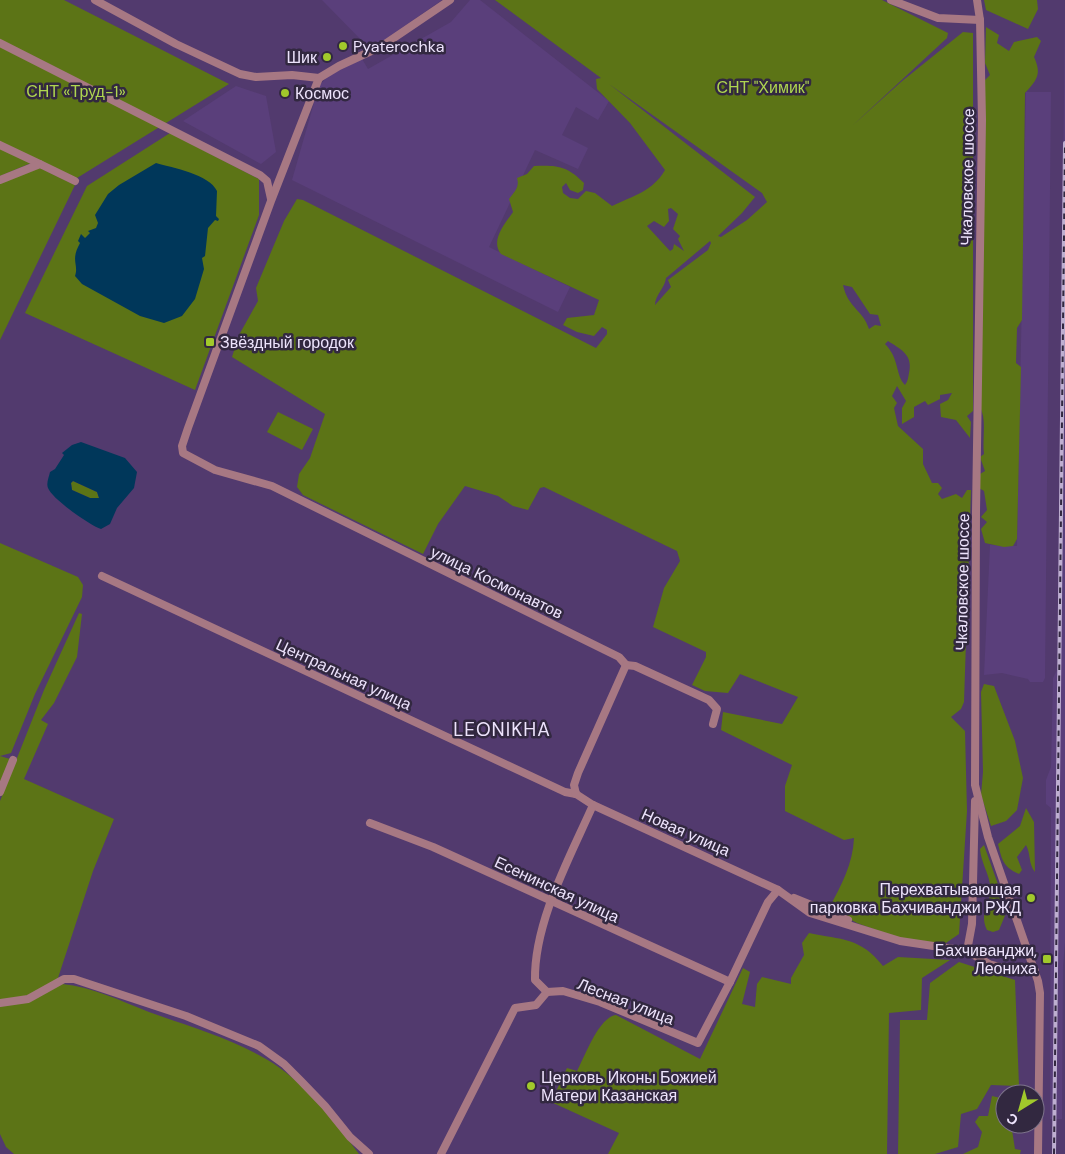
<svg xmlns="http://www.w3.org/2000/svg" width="1065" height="1154" viewBox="0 0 1065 1154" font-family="'DM Sans',sans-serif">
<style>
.built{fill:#5a3f7b}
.green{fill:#5c7416;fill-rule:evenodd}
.water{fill:#00375a;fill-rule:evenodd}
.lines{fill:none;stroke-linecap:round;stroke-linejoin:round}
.minor{stroke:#a77883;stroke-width:8}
.rail-casing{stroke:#beafd1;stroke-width:4}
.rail{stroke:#322840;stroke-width:2;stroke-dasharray:5.5;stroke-linecap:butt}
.poi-dot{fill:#a1c92b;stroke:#322840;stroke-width:2}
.labels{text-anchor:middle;stroke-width:5;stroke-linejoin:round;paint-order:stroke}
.poi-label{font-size:16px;fill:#ede3fc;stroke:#322840;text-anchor:start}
.park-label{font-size:16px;fill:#afd650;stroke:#322840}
.street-label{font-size:16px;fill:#ede3fc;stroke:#322840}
.quarter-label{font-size:19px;letter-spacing:1px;fill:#ede3fc;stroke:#322840}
</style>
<rect width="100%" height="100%" fill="#523a6e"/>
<!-- built -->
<g class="built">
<polygon points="322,0 442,0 380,43 369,48"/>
<polygon points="470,0 480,0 609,101 598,120 576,107 562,135 588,148 578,169 535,150 489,247 570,287 558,312 292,180 316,96 320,85 328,76 362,59 368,69 451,22"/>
<polygon points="1065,0 1065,943 1063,966 1062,1119 1050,1119 1051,808 1046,804 1046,780 1051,767 1053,678 1058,668"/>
<polygon points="236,86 266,96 276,152 261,164 183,121"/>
<polygon points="1026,92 1051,92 1045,678 1043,682 1030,682 1028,679 1002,673 984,675 990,545 1017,546"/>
</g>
<!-- green -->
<g class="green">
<polygon points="0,0 64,0 229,84 77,178 36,161 0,176"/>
<path d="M495,0H882L948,33L947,38L852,126L901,82L963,32L973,33V411L967,416L971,422L970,438L956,420L941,417L940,404L948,400L952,393L940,395V399L928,405L925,401L914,407V417L902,424V408L906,401L897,386L892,396L897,403L894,408L898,426L923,449V464L932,483H938L942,488L938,494L942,499L956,494L962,498L967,490H971L964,702L961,709L951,717L965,731L967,811L959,934L943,945L901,939L857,923L829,908C841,886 853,864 854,838L844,840L785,811V786L792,765L721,730L723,712L782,724L798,697L740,674L728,693L705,691L692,685L706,657V652L653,627L664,588L680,561L677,551L544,487L540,488L528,510L513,506L498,496L465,486L438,524L423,554L303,495L297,487L299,474L310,458L325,414L232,357L239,335L258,301L256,288L284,221L297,199L303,200L596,348L607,334V330L602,327L594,336L577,332L563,325L567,318L594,315L599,300L501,254C490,240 505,224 513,212L509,199C514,192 520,187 517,178L527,174L534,166C558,165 567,166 584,183L583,190L578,193L570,190L566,183L562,187L563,193L570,198L578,199L586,191L595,193L612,206C633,196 653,191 665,170L630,123L597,89L596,79L601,78ZM609,84L762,193L767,202L747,220L721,237L718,236L742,213L755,197ZM671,208L678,214L673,229L680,236L678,239L684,251L674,244L673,249L670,251L647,226L654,221L664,227L669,221L668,209ZM710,241L711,243L708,250L668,280L671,287L655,305C655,295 665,288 666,278ZM843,285L852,287L870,314L878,315L881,326L875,325L869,329C863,310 848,308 843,285ZM888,341C902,350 913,355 909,373C908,378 908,381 905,385C895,375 900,359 885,344Z"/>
<polygon points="984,0 1037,0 1038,9 1028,29 986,10"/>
<path d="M986,27L999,35L997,43L1009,51L1014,42L1037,37L1041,41L1034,57C1042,74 1037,80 1025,93L1022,320L1017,328L1016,363L1021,367L1017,539L1013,546L1004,547L985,543L981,529L987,522L981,517L987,510L984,491L979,488L980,474L985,471L980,457L984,454C982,438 987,420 980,407L985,80L990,75L985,63Z"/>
<polygon points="170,133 259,179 259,215 195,390 25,313 87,186"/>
<polygon points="38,167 75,185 0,340 0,182"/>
<polygon points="278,412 313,429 302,450 267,432"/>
<polygon points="73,481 97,492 99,498 90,498 72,490 71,483"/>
<polygon points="0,543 78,577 83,585 82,597 35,694 11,753 0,756 10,759 0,783"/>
<polygon points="79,613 82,614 77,657 54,703 41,720 48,724 24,779 114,819 93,871 57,981 37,993 0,1002 0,801 44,690"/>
<polygon points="984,684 994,686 1015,741 1023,778 1017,810 1006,821 991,826 981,795 983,772 981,692"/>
<path d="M1026,808L1034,822L1035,872C1028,863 1031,854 1026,845L1017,857L1022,870L1019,874C1003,867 1002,860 998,844L1020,826Z"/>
<path d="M984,845L1006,907V913L999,930L993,932L987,930C978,910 993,905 990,884C988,872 981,862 980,849Z"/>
<path d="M809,933C842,940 860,937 883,966L898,957L950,960L922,978L921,1010L889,1013L887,1154H608L619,1133L551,1102L567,1068L577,1071C585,1056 599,1017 616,1015L700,1059L743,968L750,972L742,1004L755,1007L757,984L762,977L791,984V978L804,955L802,943Z"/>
<polygon points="959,962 1015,980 1019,1086 991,1085 977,1109 961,1114 958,1147 935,1154 898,1154 900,1020 927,1020 930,983"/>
<path d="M62,984C92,987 121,1001 149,1012C188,1026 230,1038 266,1059C304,1081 333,1119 359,1154H14L6,1147L0,1134V1005Z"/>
<polygon points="992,1096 1005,1099 1005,1124 1011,1124 1015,1149 1021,1150 1020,1154 963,1154 978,1147 982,1132 975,1122 979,1116 988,1116"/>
</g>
<!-- water -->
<g class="water">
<path d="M156,163C173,168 209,174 217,191L216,216L219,219L218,221L215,220L208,228L205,256L202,258L204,269L195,299L182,316L164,323L140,316L82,284L75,276C79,264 70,261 80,243L78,241L81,234L85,238L90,233L88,231L96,228L98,223L95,215L108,194L119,185Z"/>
<path d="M81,442L125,458L137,472L134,488L117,508L110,524L101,529C91,526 52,499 48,488C46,483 49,477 50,472L55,469L64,455L62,453L72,445ZM73,481L97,492L99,498H90L72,490L71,483Z"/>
</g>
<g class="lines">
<!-- minor -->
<g class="minor">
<polyline points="95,0 176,44 240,74 256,77 292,75 319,78"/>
<polyline points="450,0 382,46 339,66 319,78 271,201 188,428 182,446 183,453 215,470 272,486 619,657 626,665"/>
<polyline points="891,0 938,18 980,20"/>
<polyline points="977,0 980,20 982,120 976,512 975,785 988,837 1038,981 1040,993 1038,1154"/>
<polyline points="0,43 260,175 267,181 271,199"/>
<polyline points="0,145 40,164"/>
<polyline points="0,180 40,164 75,181"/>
<polyline points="102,576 565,792 576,794"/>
<polyline points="626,665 635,666 709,700 717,709 713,724"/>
<polyline points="0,792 13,760"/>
<polyline points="576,794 593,805 778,890 810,913 900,941 967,951 989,964 1000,967 1035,971"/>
<polyline points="576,794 574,785 578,773 626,665"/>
<polyline points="370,823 433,847 730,982"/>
<polyline points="794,898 848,920"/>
<polyline points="967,951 972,924 975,801"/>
<polyline points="547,992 563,991 600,1002 698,1043 730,982 768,902 778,890"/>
<path d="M547,992L535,980C534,922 570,857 593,805"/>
<polyline points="0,1003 28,999 64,979 74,979 186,1016 259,1046 284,1064 301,1081 325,1106 350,1137 369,1154"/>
<polyline points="441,1154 515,1008 536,1005 547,992"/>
</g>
<defs>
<polyline id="rail" points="1054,1154 1065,143"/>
</defs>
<!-- rail casing -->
<use href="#rail" class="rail-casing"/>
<!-- rail -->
<use href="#rail" class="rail"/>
</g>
<!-- markers -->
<g class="poi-dot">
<circle cx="343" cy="46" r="5"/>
<circle cx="327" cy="57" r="5"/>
<circle cx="285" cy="93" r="5"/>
<rect x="205" y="337" width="10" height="10" rx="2.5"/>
<circle cx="1031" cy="898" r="5"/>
<rect x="1042" y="954" width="10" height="10" rx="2.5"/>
<circle cx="531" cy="1086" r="5"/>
</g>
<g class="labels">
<!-- poi labels -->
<g class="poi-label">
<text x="353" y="52">Pyaterochka</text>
<text x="317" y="63" text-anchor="end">Шик</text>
<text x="295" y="99">Космос</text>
<text x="220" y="348">Звёздный городок</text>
<text x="1021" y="895" text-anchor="end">Перехватывающая<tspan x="1021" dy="18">парковка Бахчиванджи РЖД</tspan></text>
<text x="1037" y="956" text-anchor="end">Бахчиванджи,<tspan x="1037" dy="18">Леониха</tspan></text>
<text x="541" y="1083">Церковь Иконы Божией<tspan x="541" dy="18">Матери Казанская</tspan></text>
</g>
<!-- park labels -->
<g class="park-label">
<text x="763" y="93">СНТ "Химик"</text>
<text x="76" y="97">СНТ «Труд-1»</text>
</g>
<!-- street labels -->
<g class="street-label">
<text transform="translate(967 177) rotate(-89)" y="6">Чкаловское шоссе</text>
<text transform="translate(497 582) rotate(26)" y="6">улица Космонавтов</text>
<text transform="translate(962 582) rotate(-89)" y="6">Чкаловское шоссе</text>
<text transform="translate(344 674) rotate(25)" y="6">Центральная улица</text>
<text transform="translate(686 832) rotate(24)" y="6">Новая улица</text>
<text transform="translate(557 889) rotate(25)" y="6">Есенинская улица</text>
<text transform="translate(626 1001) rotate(21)" y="6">Лесная улица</text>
</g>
<!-- quarter labels -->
<g class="quarter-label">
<text x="502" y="736">LEONIKHA</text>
</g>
</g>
<!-- north arrow -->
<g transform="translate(1020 1109) rotate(217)"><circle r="24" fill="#322840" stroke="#7d738b"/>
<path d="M0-4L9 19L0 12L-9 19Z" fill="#a1c92b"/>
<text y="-8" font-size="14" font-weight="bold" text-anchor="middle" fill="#ede3fc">С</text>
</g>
</svg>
